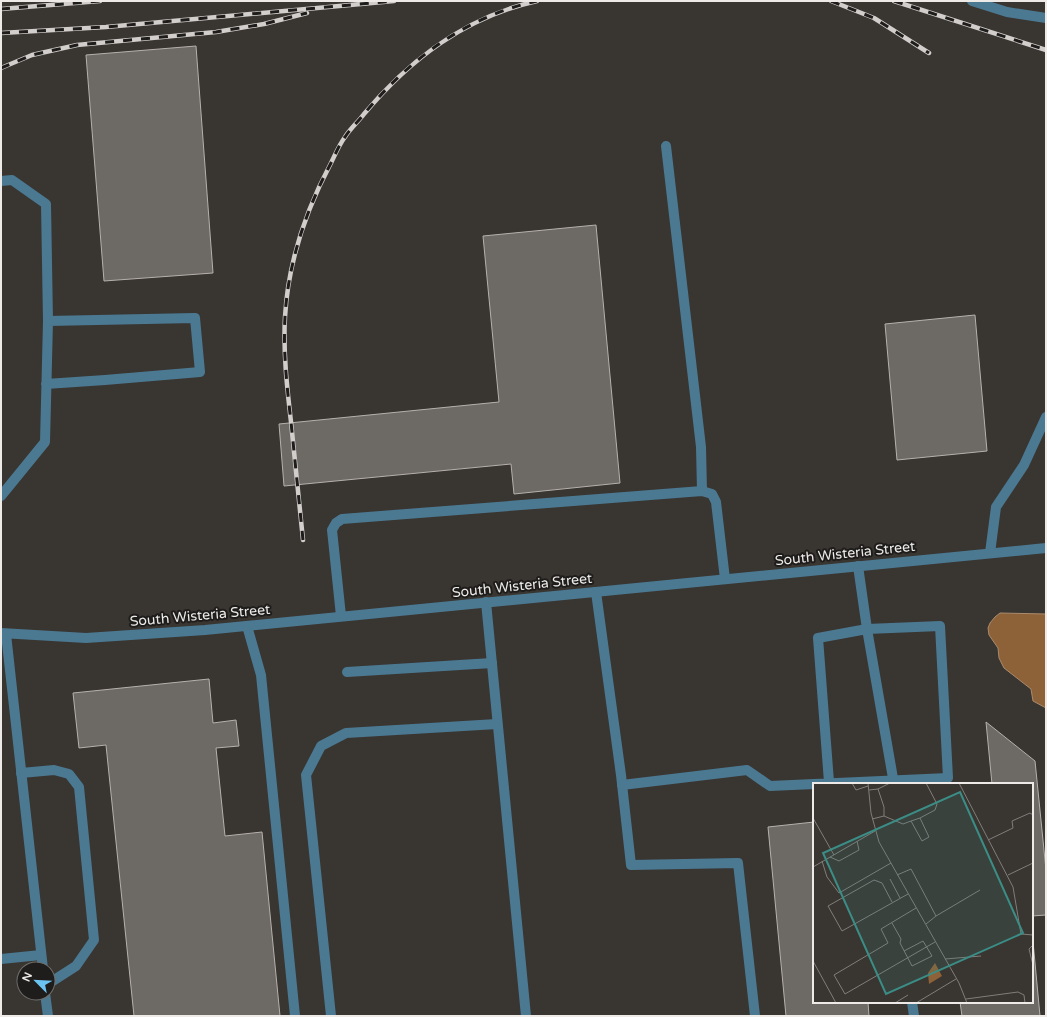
<svg xmlns="http://www.w3.org/2000/svg" width="1047" height="1017" viewBox="0 0 1047 1017" font-family="'Varela Round',sans-serif">
<style>
.water{fill:#8e6238;stroke:#aa8b6d}
.building{fill:#6d6965;stroke:#b6b1ad}
.lines{fill:none;stroke-linecap:round;stroke-linejoin:round}
.minor{stroke:#4b7992;stroke-width:10}
.rail-casing{stroke:#d2cecc;stroke-width:4.5}
.rail{stroke:#1e1d1b;stroke-width:3;stroke-dasharray:9;stroke-linecap:butt}
.labels{text-anchor:middle;stroke-width:4;stroke-linejoin:round;paint-order:stroke}
.street-label{font-size:14px;fill:#edeae8;stroke:#1e1d1b}
.inset-road{fill:none;stroke:#817d7a;stroke-width:1}
.view{fill:#3b8d86;fill-opacity:0.15;stroke:#3b8d86;stroke-width:2}
.inset-edge{fill:none;stroke:#edeae8;stroke-width:2}
</style>
<rect width="100%" height="100%" fill="#393531"/>
<!-- water -->
<polygon class="water" points="1000,613 1046,614 1046,708 1033,701 1031,689 1004,668 999,658 998,648 989,635 988,628 990,623 995,617"/>
<!-- building -->
<g class="building">
<polygon points="196,46 213,273 104,281 86,55"/>
<polygon points="596,225 620,483 514,494 511,464 284,486 279,424 499,402 483,236"/>
<polygon points="975,315 987,451 897,460 885,324"/>
<polygon points="209,679 213,723 236,720 239,746 216,748 225,836 262,832 280,1016 134,1016 106,745 79,748 73,693"/>
<polygon points="986,722 1035,761 1046,870 1046,915 1032,916 1032,784 992,784"/>
<polygon points="814,822 814,1002 868,1002 869,1016 786,1016 768,827"/>
<polygon points="1032,931 1040,1016 962,1016 960,1002 1032,1002"/>
</g>
<g class="lines">
<!-- minor -->
<g class="minor">
<polyline points="972,1 1007,12 1046,18"/>
<polyline points="666,146 701,447 702,491"/>
<polyline points="1,181 12,180 46,204 48,321"/>
<polyline points="1,496 45,442 48,321 195,318 200,372 105,380 46,384"/>
<polyline points="990,553 996,507 1024,465 1046,417"/>
<polyline points="858,566 867,629 894,784"/>
<polyline points="596,592 621,775 631,865 738,863 755,1016"/>
<polyline points="486,602 526,1016"/>
<polyline points="341,616 332,530 336,523 342,519 702,491 712,494 716,502 725,579"/>
<polyline points="247,626 261,675 295,1016"/>
<polyline points="1,633 86,638 205,630 1046,548"/>
<polyline points="6,634 43,969"/>
<polyline points="347,672 492,663"/>
<polyline points="21,773 54,770 69,774 79,787 94,940 76,966 48,984"/>
<polyline points="622,785 747,770 770,786 948,778 940,626 867,629 818,638 829,782"/>
<polyline points="1,959 41,955"/>
<polyline points="45,993 48,1016"/>
<polyline points="912,1002 914,1016"/>
<polyline points="331,1016 306,775 321,746 346,733 497,724"/>
</g>
<defs>
<g id="rail">
<polyline points="831,1 874,18 929,53"/>
<polyline points="894,1 1046,50"/>
<polyline points="1,9 100,1"/>
<polyline points="1,33 106,27 394,1"/>
<polyline points="1,68 32,55 77,45 216,32 264,24 307,13"/>
<path d="M303,540C299,500 295,461 291,422C287,387 283,352 285,317C288,263 306,210 331,163C335,155 339,145 345,137C350,129 358,122 364,114C410,59 465,17 537,1"/>
</g>
</defs>
<!-- rail casing -->
<use href="#rail" class="rail-casing"/>
<!-- rail -->
<use href="#rail" class="rail"/>
</g>
<g class="labels">
<!-- street labels -->
<g class="street-label">
<text transform="translate(845 553) rotate(-6)" y="5">South Wisteria Street</text>
<text transform="translate(522 585) rotate(-6)" y="5">South Wisteria Street</text>
<text transform="translate(200 615) rotate(-5)" y="5">South Wisteria Street</text>
</g>
</g>
<!-- overview -->
<g transform="translate(813 783)">
<rect width="220" height="220" fill="#393531"/>
<path d="M122,180L129,193L116,201L115,190Z" fill="#8e6238"/>
<path class="inset-road" d="M39,0L43,7L55,3M55,0L58,30L66,59L146,200L154,220M146,0L200,104L208,151L220,152M65,6L77,0M56,7L65,6L71,24V33L59,36M71,33L90,41L98,38L109,58L116,54L107,35L98,38M0,35L21,72M107,35L122,27L124,21L113,0M175,57L200,45L199,38L217,30L220,32M17,74L26,78L46,67L44,58M9,78L14,94L26,110L78,80M0,84L62,48M84,92L98,86L123,133L113,141M195,92L220,80M77,96L87,115M79,119L69,100L61,97L15,123L29,148L95,111M103,125L68,146L75,160L21,192L32,211L122,159M123,133L167,107M79,140L88,156L87,160L99,183L119,173L110,158L91,168M220,162L216,166L220,182M132,176L168,173M0,178L23,220M153,216L205,209L211,212L212,220M82,220L95,212M103,220L143,196"/>
<path class="view" d="M147,9L210,150L73,211L10,70Z"/>
<rect width="220" height="220" class="inset-edge"/>
</g>
<!-- border -->
<rect width="1047" height="1017" fill="none" stroke="#edeae8" stroke-width="4"/>
<!-- north arrow -->
<g transform="translate(36 981) rotate(294)"><circle r="19" fill="#1e1d1b" stroke="#716f6d"/>
<path d="M0-3L7 15L0 10L-7 15Z" fill="#6bc3f2"/>
<text y="-6" font-size="11" font-weight="bold" text-anchor="middle" fill="#edeae8">N</text>
</g>
</svg>
